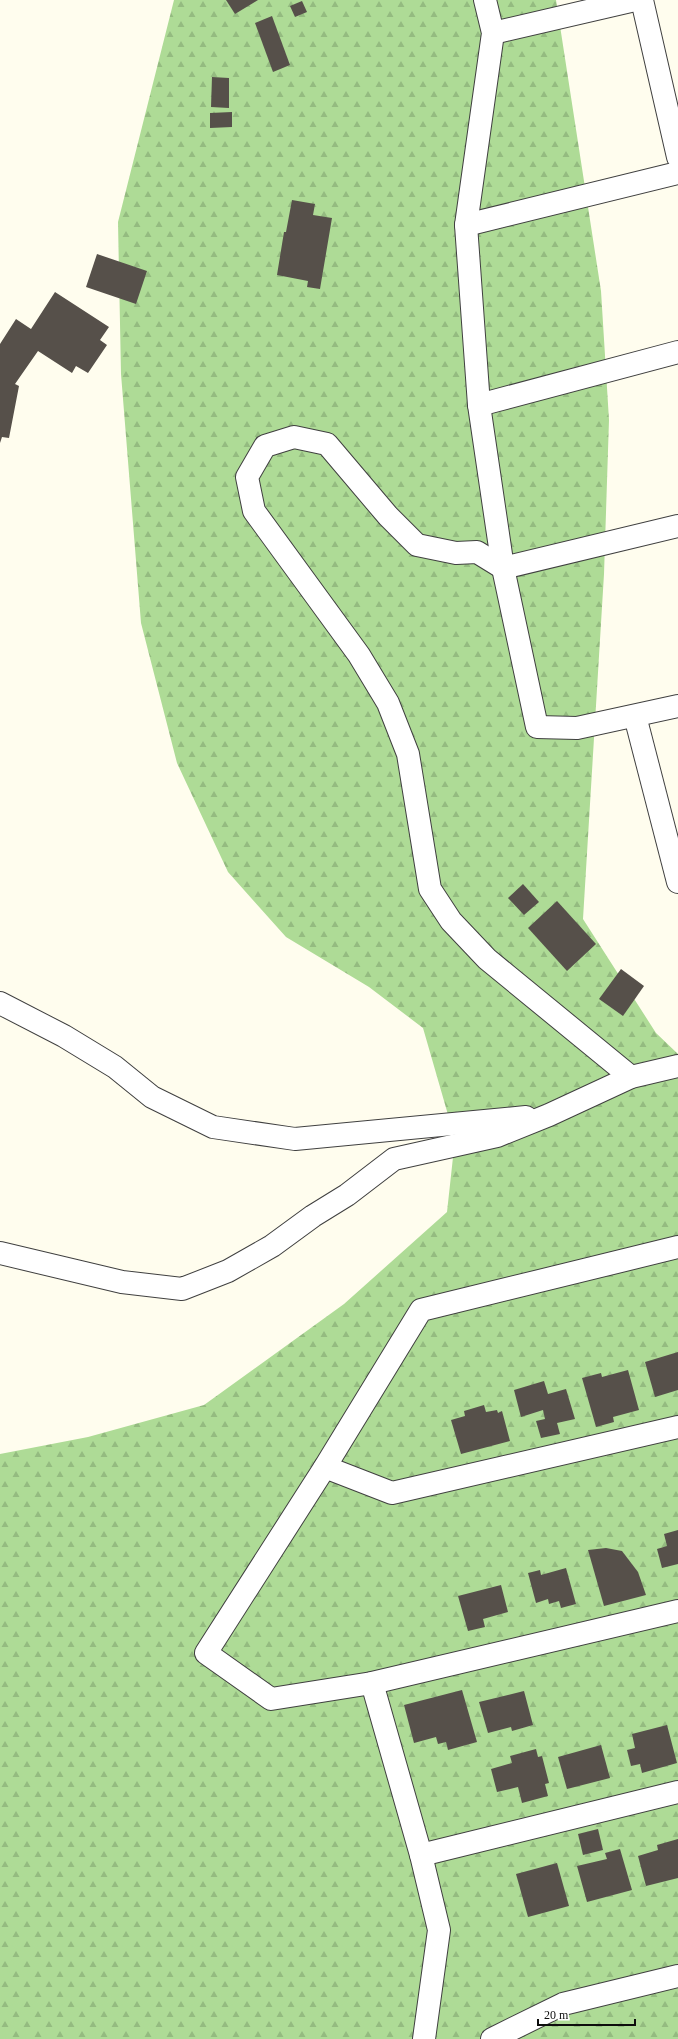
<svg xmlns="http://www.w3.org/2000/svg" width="678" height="2039" viewBox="0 0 678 2039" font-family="Georgia,serif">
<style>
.forest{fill:url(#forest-firs)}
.building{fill:#56504a}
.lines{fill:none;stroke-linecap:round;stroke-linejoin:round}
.minor-casing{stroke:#404040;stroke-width:24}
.minor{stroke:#fff;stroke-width:22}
</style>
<defs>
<pattern id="forest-firs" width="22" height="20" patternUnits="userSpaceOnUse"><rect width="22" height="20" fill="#aedb96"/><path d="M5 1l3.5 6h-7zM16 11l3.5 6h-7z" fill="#94bb80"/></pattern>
</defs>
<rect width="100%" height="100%" fill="#fffdee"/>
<!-- forest -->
<polygon class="forest" points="174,0 556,0 601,291 609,420 604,574 583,919 656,1033 678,1054 678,2039 0,2039 0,1454 88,1437 204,1405 344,1304 447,1212 455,1139 423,1028 369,987 286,937 228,872 177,763 141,623 121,374 118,222"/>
<!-- building -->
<g class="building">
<polygon points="226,0 258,0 235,14"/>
<polygon points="302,1 307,12 295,17 290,6"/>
<polygon points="272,16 290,65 273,72 255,23"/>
<polygon points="212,77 229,78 229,108 211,107"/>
<polygon points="232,112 232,127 210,128 210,113"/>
<polygon points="292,200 315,204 313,215 332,218 320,289 307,287 308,281 277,275 284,232 286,232"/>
<polygon points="97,254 147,271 136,304 86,287"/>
<polygon points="55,292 109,327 100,340 107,345 88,373 76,366 72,373 38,351 15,384 19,386 9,438 2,437 0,443 0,344 16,319 31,329"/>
<polygon points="523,884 539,902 524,915 508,898"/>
<polygon points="557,901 596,944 567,971 528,928"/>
<polygon points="621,969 644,986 623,1016 599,999"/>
<polygon points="678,1352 678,1390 655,1397 645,1362"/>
<polygon points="628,1370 639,1410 613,1417 614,1422 596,1427 582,1378 601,1373 602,1377"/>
<polygon points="544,1381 548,1394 566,1389 575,1419 557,1423 560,1434 541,1438 536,1421 545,1419 543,1410 521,1417 514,1390"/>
<polygon points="484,1405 486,1412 497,1410 498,1413 502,1411 510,1441 461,1454 451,1420 465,1416 464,1411"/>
<polygon points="678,1530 678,1564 662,1568 657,1549 667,1546 664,1534"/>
<polygon points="606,1548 622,1551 638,1572 646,1595 604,1606 588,1550"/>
<polygon points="566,1568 576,1604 561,1608 559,1601 549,1604 548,1599 536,1603 528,1573 540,1570 541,1575"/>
<polygon points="501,1585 508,1612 483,1619 485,1627 468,1631 458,1596"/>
<polygon points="462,1690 477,1742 448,1750 446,1742 438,1744 436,1737 414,1743 404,1705"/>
<polygon points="524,1691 533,1725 512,1731 511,1727 488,1733 479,1702"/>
<polygon points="667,1725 677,1763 642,1773 640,1764 631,1766 627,1750 635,1748 632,1734"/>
<polygon points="601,1745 610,1778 567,1789 558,1757"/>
<polygon points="536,1749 538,1757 542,1756 549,1783 545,1784 548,1796 522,1803 518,1787 497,1792 491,1769 512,1763 510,1756"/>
<polygon points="598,1829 603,1850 583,1855 578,1834"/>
<polygon points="678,1839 678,1878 646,1886 638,1856 658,1850 657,1845"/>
<polygon points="620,1849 632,1890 587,1902 577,1866 607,1859 605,1853"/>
<polygon points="557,1863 569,1906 528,1917 516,1874"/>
</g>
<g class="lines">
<defs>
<g id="minor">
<polyline points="485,0 493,33 466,225 479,405 503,568 537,727 577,728 678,706"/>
<polyline points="642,0 678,157"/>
<polyline points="493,33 635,0"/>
<polyline points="466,225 678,173"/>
<polyline points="479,405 678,352"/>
<polyline points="635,716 678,882"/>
<polyline points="0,1003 64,1036 115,1067 152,1097 213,1127 295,1139 526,1117"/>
<polyline points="631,1077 487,959 451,921 430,889 408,754 388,703 359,655 254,511 247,477 265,446 294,437 327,444 388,516 417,545 456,553 477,552 503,568 678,526"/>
<polyline points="678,1247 421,1310 325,1467 206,1653 271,1699 372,1683 678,1611"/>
<polyline points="0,1253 122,1282 182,1289 228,1271 272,1246 313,1216 347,1195 394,1159 497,1136 549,1115 631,1077 678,1066"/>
<polyline points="325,1467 392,1493 678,1427"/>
<polyline points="372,1683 421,1855 439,1930 424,2039"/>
<polyline points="421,1855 678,1792"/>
<polyline points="492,2039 563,2004 678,1976"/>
</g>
</defs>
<!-- minor casing -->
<use href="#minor" class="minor-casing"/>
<!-- minor -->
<use href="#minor" class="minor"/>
</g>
<!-- scale -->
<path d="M538 2019v6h97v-6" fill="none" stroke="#0d0d0d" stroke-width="2"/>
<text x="544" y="2019" font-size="12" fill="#0d0d0d" stroke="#ffffff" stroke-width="3" paint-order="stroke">20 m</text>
</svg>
